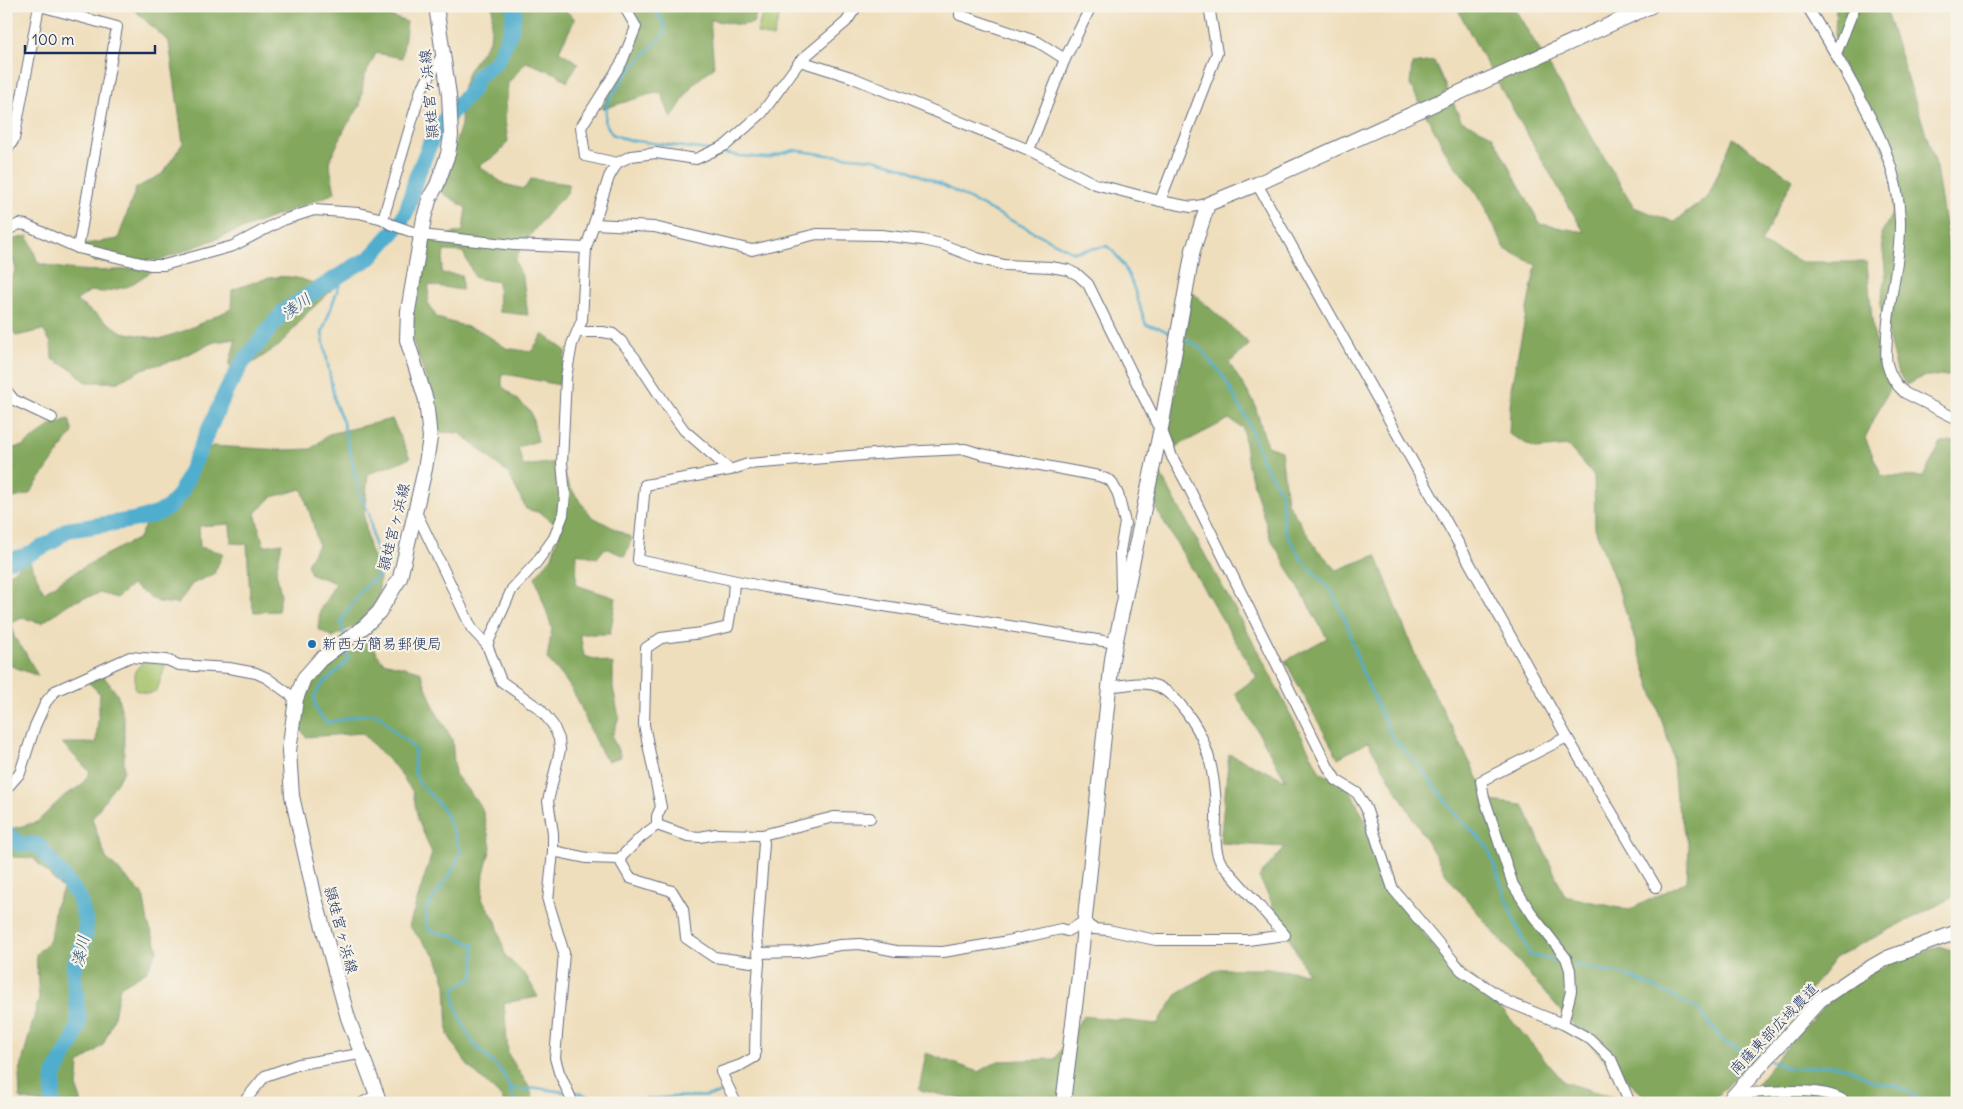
<svg xmlns="http://www.w3.org/2000/svg" width="1963" height="1109" viewBox="0 0 1963 1109" font-family="Delius,'Klee One',sans-serif">
<style>
.green{fill:#a4c269;stroke:#607864}
.forest{fill:#83a85d;stroke:#4f6c5e}
.lines{fill:none;stroke-linecap:round;stroke-linejoin:round}
.stream{stroke:#50adce;stroke-width:2.5}
.river{stroke:#50adce;stroke-width:16}
.street-casing{stroke:#656c7f;stroke-width:12}
.secondary-casing{stroke:#656c7f;stroke-width:16}
.street{stroke:#fff;stroke-width:10}
.secondary{stroke:#fff;stroke-width:14}
.poi-dot{fill:#1f6fb2;stroke:#f7f3e8;stroke-width:2}
.labels{text-anchor:middle;stroke-width:4.5;stroke-linejoin:round;paint-order:stroke}
.street-label{font-size:15px;fill:#1b2f5e;stroke:#f7f3e8}
.poi-label{font-size:15px;fill:#1b2f5e;stroke:#f7f3e8;text-anchor:start}
.water-label{font-size:16px;font-style:italic;fill:#2b5580;stroke:#f7f3e8}
</style>
<rect width="100%" height="100%" fill="#f7f3e8"/>
<filter id="ink" filterUnits="userSpaceOnUse"><feTurbulence type="fractalNoise" baseFrequency=".02" numOctaves="2"/><feDisplacementMap in="SourceGraphic" scale="10" xChannelSelector="R" yChannelSelector="G"/><feConvolveMatrix kernelMatrix="1 2 1 2 8 2 1 2 1" color-interpolation-filters="sRGB"/></filter>
<filter id="wash" filterUnits="userSpaceOnUse"><feTurbulence type="fractalNoise" baseFrequency=".0096" numOctaves="4" result="noise"/><feDisplacementMap in="SourceGraphic" scale="20" xChannelSelector="R" yChannelSelector="G"/><feGaussianBlur stdDeviation="1.12" result="paint"/><feColorMatrix in="noise" values="0 0 0 0 0 0 0 0 0 0 0 0 0 0 0 0 0 1.4 0 .05"/><feComposite in="paint" operator="in"/></filter>
<g filter="url(#wash)">
<rect width="100%" height="100%" fill="#efdebc"/>
<!-- green -->
<g class="green">
<polygon points="764,6 782,8 773,38 757,33"/>
<polygon points="144,660 166,664 157,690 149,694 135,690 135,671"/>
</g>
<!-- forest -->
<g class="forest">
<polygon points="130,6 363,6 407,22 402,58 376,53 364,78 360,106 345,128 329,162 335,193 161,260 95,262 72,246 118,239 136,188 162,174 183,143 169,42"/>
<path d="M493,6H560L575,19L559,51L578,63L567,82L557,74L526,62L508,83L505,120L508,141L498,154L479,166L504,184L524,189L531,179L569,184L567,193L554,206L522,245L515,261L523,278L528,315L499,312L498,282L475,278L463,252L444,251L441,273L462,275V290L429,285L428,303L437,318L481,331L506,348L531,352L543,334L566,351L559,385L502,373V386L531,412L538,441L518,447L523,466L558,462L571,489L591,516L632,538L625,556L605,548L597,558L577,553L576,585L616,598L610,634H580L584,656L613,664V688L619,717L612,737L621,757L608,761C594,744 588,723 579,703C571,686 560,672 547,659L552,628L535,577L552,557L560,528L541,513L526,509L509,474L460,433L436,432L434,402L412,338L414,300L425,240L463,231L466,208L440,191L461,125L462,90L469,70L490,40Z"/>
<polygon points="628,6 759,6 753,23 741,25 710,20 714,67 693,84 671,119 661,92 648,95 602,109 635,37"/>
<polygon points="1462,6 1513,6 1634,207 1674,222 1708,197 1733,138 1793,179 1761,243 1802,262 1867,262 1873,331 1891,385 1865,438 1882,476 1923,477 1941,443 1957,441 1957,723 1951,724 1957,734 1957,895 1836,957 1772,1039 1712,1102 1643,1095 1603,1058 1534,980 1448,877 1368,742 1338,758 1285,661 1327,638 1270,537 1248,466 1243,428 1229,419 1166,452 1192,292 1250,344 1229,363 1254,402 1267,446 1281,451 1287,502 1317,549 1337,570 1376,555 1418,662 1490,801 1523,805 1565,896 1629,910 1687,881 1689,847 1676,799 1672,752 1619,591 1595,529 1594,476 1568,446 1536,449 1509,434 1511,388 1536,265 1505,249 1479,196 1449,158 1410,85 1412,64 1434,61 1461,120 1492,135 1540,224 1584,232 1486,63 1459,12"/>
<polygon points="1836,6 1884,6 1935,161 1949,250 1957,259 1957,376 1925,376 1906,385 1897,371 1880,305 1886,277 1881,234 1893,212 1893,170 1838,55 1835,36"/>
<path d="M28,236L38,263C81,275 114,270 158,267L129,286L104,292L90,291L76,301L122,332L159,339L184,331L231,309L232,290C275,274 288,270 331,291L308,312L280,345L239,372L229,365L236,339L214,342L175,360L142,369L118,382H86L73,370L52,359L51,343L43,330L16,336L6,319V289L16,269L6,241Z"/>
<polygon points="69,419 73,432 29,494 6,500 6,449 23,446 53,424"/>
<polygon points="392,419 410,458 368,474 364,516 369,547 380,577 378,600 360,623 333,637 318,629 320,610 336,583 311,574 307,564 318,545 313,523 302,489 272,497 255,513 264,546 282,543 276,571 281,595 278,611 254,612 250,597 247,544 231,543 230,524 199,526 200,547 223,553 214,574 192,584 178,604 158,602 132,585 116,598 100,593 70,603 42,623 22,618 12,623 14,637 25,652 38,676 6,664 6,576 29,560 44,592 67,577 103,556 139,538 152,510 182,489 200,459 212,446 284,450 311,449 329,434"/>
<polygon points="1154,462 1260,655 1320,772 1350,789 1369,829 1389,891 1439,953 1484,988 1564,1082 1613,1097 1618,1103 981,1103 919,1090 926,1053 979,1072 998,1061 1055,1059 1083,1016 1157,1024 1178,993 1218,969 1273,969 1307,973 1259,877 1285,847 1220,843 1229,754 1286,780 1235,693 1257,677 1153,504"/>
<polygon points="368,641 383,662 420,671 435,710 452,739 455,774 482,808 491,847 484,874 482,899 496,921 505,955 527,977 538,997 504,1003 508,1054 529,1087 535,1103 504,1103 502,1098 468,1066 448,1035 446,984 437,958 409,926 432,853 418,820 413,792 396,768 362,733 306,737 293,716 313,673"/>
<polygon points="102,674 117,694 124,720 124,771 92,819 106,858 143,894 148,923 158,949 147,971 120,987 113,1021 103,1045 79,1064 77,1089 82,1103 42,1103 20,1099 19,1074 39,998 36,954 50,940 55,906 63,889 33,858 13,857 6,849 6,825 11,829 37,822 65,795 81,786 90,772 62,743 96,743 100,694 84,678"/>
<path d="M1939,946L1957,952V1103H1742C1782,1053 1820,999 1878,969C1897,959 1919,954 1939,946Z"/>
</g>
<g class="lines">
<!-- stream -->
<g class="stream">
<polyline points="651,6 664,23 665,33 630,70 607,103 605,122 612,134 628,140 708,150"/>
<polyline points="1948,6 1957,32"/>
<path d="M718,152L739,156L767,158L794,150L827,155L874,159L902,167L940,184L1073,252L1107,246C1130,264 1137,299 1146,325L1160,328L1170,333"/>
<polyline points="1185,340 1197,345 1223,376 1248,421 1263,462 1281,492 1284,528 1302,560 1331,590 1346,621 1361,669 1392,737 1420,767 1457,816 1487,846 1514,919 1530,955 1560,962"/>
<polyline points="344,635 341,621 361,591 383,571 374,544 369,513 360,495 343,422 335,403 322,333 344,272"/>
<path d="M346,646L348,660C333,680 294,693 327,723L365,714L379,715L397,734L408,742L415,751C409,785 425,785 442,808C450,820 456,838 461,852L452,872L426,909L427,929L431,931L453,936L474,945V977L454,989L455,1003L462,1022L473,1043L503,1073L516,1103"/>
<polyline points="1575,965 1626,975 1656,988 1699,1010 1725,1043 1760,1057"/>
<polyline points="1770,1061 1790,1069 1824,1065 1848,1067 1873,1082 1898,1086 1928,1103"/>
<polyline points="510,1088 524,1090 537,1088 564,1092"/>
<path d="M572,1092C582,1092 591,1099 602,1100C626,1103 649,1099 672,1097C691,1096 704,1099 723,1092"/>
</g>
<!-- river -->
<g class="river">
<polyline points="6,561 25,556 52,542 67,530 133,520 157,514 169,507 181,492 226,391 243,362 284,311 353,267 370,258 399,225 407,210 416,178 436,129 472,90 477,77 497,61 510,33 514,15 514,6"/>
<polyline points="6,832 19,844 38,845 79,897 86,924 85,936 74,965 74,978 79,1022 73,1041 54,1075 52,1103"/>
</g>
</g>
</g>
<g filter="url(#ink)">
<g class="lines">
<defs>
<g id="street">
<polyline points="40,6 117,27 78,248"/>
<polyline points="961,6 960,15 1038,42 1065,59"/>
<path d="M1807,6C1823,32 1838,58 1853,85C1877,128 1899,170 1900,221C1901,259 1889,296 1887,334C1887,344 1885,355 1887,364C1890,376 1897,386 1905,393L1957,419"/>
<polyline points="1836,54 1855,6"/>
<polyline points="800,61 851,77 1029,150 1095,184 1160,201 1191,207 1208,204"/>
<polyline points="1029,150 1065,59 1091,6"/>
<polyline points="6,152 14,139 39,6"/>
<polyline points="617,163 585,156 581,127 622,62 636,27 624,6"/>
<polyline points="1257,184 1567,737 1656,887"/>
<polyline points="1160,201 1217,53 1209,6"/>
<polyline points="383,219 421,90 443,54"/>
<polyline points="594,224 654,227 752,250 817,234 881,235 923,240 941,244 977,258 1004,265 1051,267 1068,270 1078,275 1088,284 1157,424 1161,428 1172,457 1187,484 1328,767 1336,780 1357,793 1366,808 1393,889 1461,970 1508,1002 1563,1024 1590,1039 1611,1059 1630,1103"/>
<polyline points="6,231 19,224 26,225 78,248 150,265 164,265 233,246 283,220 314,210 359,213 383,219 390,224 421,235 514,245 586,248"/>
<polyline points="578,332 603,332 613,334 621,341 635,358 668,408 684,430 730,470"/>
<polyline points="6,390 14,400 52,418"/>
<polyline points="416,512 472,629 487,645 501,681 540,709 553,725 559,739 560,750 548,801 553,833 553,851 548,901 564,953 555,1058 559,1072 573,1103"/>
<polyline points="1116,643 765,587 638,560 645,485 730,470 748,464 901,452 965,449 981,454 1099,476 1111,481 1118,494 1125,523 1120,551 1121,590 1124,598"/>
<polyline points="487,645 512,589 536,563 554,538 563,515 565,495 562,463 566,377 572,344 582,320 586,248 609,177 617,163 631,156 656,153 696,159 726,145 762,113 800,61 846,22 857,6"/>
<polyline points="6,789 20,773 35,726 46,702 55,691 130,657 167,660 179,665 229,668 256,673 267,678 296,699"/>
<polyline points="657,825 657,816 661,807 644,725 646,648 661,638 702,633 728,627 733,597 734,581"/>
<polyline points="762,835 834,817 870,818"/>
<polyline points="553,851 587,858 619,859 641,837 657,825 688,836 700,837 716,834 762,835 764,843 757,937 759,963 756,1001 755,1057 741,1065 721,1072 736,1103"/>
<polyline points="619,859 630,878 672,891 683,909 686,938 714,957 759,963"/>
<path d="M757,953L800,952L840,945L860,944L896,951L943,952L1003,942L1061,929L1067,931L1084,922L1094,929L1108,930L1156,940H1248L1285,935L1221,863C1212,847 1217,824 1216,806C1215,787 1212,764 1205,746C1198,726 1178,696 1159,687C1145,680 1124,685 1109,687"/>
<polyline points="1563,1024 1571,991 1570,970 1566,958 1534,917 1513,885 1484,797 1481,781 1567,737"/>
<path d="M1734,1094C1763,1093 1825,1084 1847,1103"/>
<polyline points="243,1103 265,1076 299,1064 360,1054"/>
<polyline points="362,1103 377,1095"/>
</g>
<g id="secondary">
<polyline points="380,1103 348,1018 315,898 292,796 289,751 296,699 304,678 320,660 365,626 379,612 400,578 425,469 430,438 426,400 407,340 408,311 424,218 430,197 437,185 448,154 451,136 449,95 436,6"/>
<polyline points="1063,1103 1079,975 1112,659 1161,428 1193,250 1208,204 1257,184 1651,6"/>
<polyline points="1727,1103 1820,1000 1854,977 1887,958 1957,932"/>
</g>
</defs>
<!-- street casing -->
<use href="#street" class="street-casing"/>
<!-- secondary casing -->
<use href="#secondary" class="secondary-casing"/>
<!-- street -->
<use href="#street" class="street"/>
<!-- secondary -->
<use href="#secondary" class="secondary"/>
</g>
</g>
<!-- markers -->
<circle class="poi-dot" cx="312" cy="644" r="5"/>
<g class="labels">
<!-- street labels -->
<g class="street-label">
<text transform="translate(429 94) rotate(-95)" y="5">頴娃宮ヶ浜線</text>
<text transform="translate(394 527) rotate(-76)" y="5">頴娃宮ヶ浜線</text>
<text transform="translate(341 930) rotate(75)" y="5">頴娃宮ヶ浜線</text>
<text transform="translate(1774 1029) rotate(-46)" y="5">南薩東部広域農道</text>
</g>
<!-- poi labels -->
<g class="poi-label">
<text x="322" y="649">新西方簡易郵便局</text>
</g>
<!-- water labels -->
<g class="water-label">
<text transform="translate(296 306) rotate(-36)" y="6">湊川</text>
<text transform="translate(80 951) rotate(-77)" y="6">湊川</text>
</g>
</g>
<!-- margin -->
<rect width="1963" height="1109" fill="none" stroke="#f7f3e8" stroke-width="25"/>
<!-- scale -->
<path d="M25 45v8h130v-8" fill="none" stroke="#1b2f5e" stroke-width="2.5"/>
<text x="32" y="45" font-size="15" fill="#1b2f5e" stroke="#f7f3e8" stroke-width="4" paint-order="stroke">100 m</text>
</svg>
